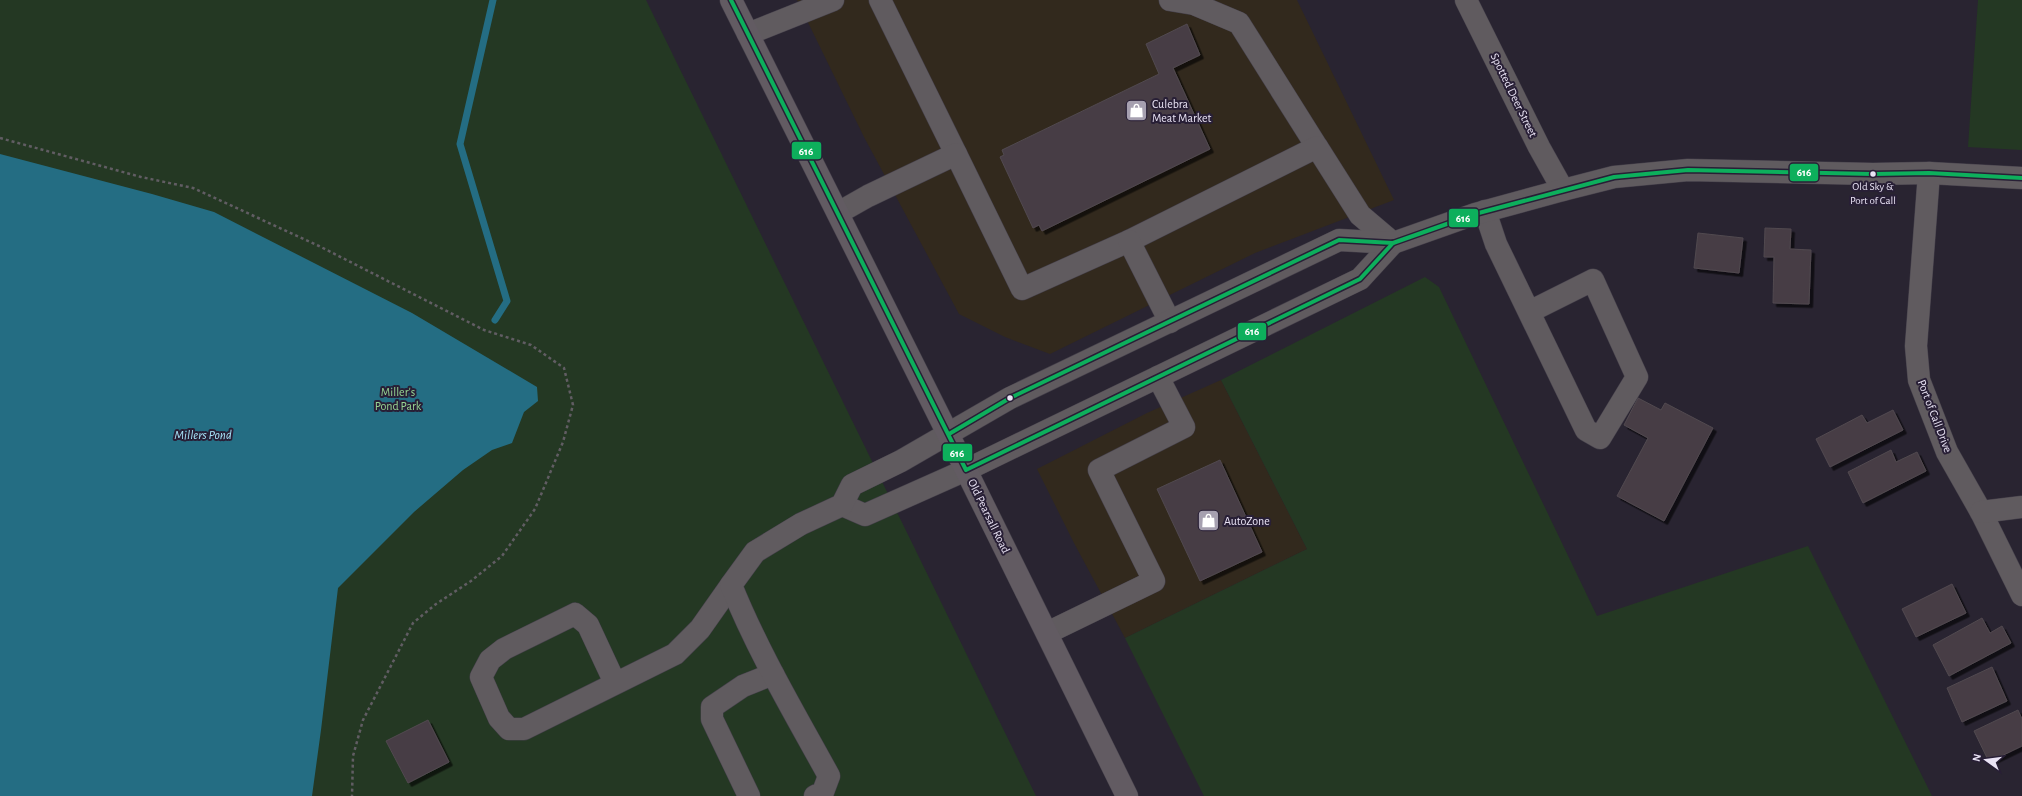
<svg xmlns="http://www.w3.org/2000/svg" width="2022" height="796" viewBox="0 0 2022 796" font-family="'Alegreya Sans',sans-serif">
<style>
.commercial{fill:#32291d}
.green{fill:#243823}
.water{fill:#246d83}
.lines{fill:none;stroke-linecap:round;stroke-linejoin:round}
.stream{stroke:#246d83;stroke-width:7}
.building{fill:#473e45;stroke:#51494f;filter:url(#shadow)}
.minor-casing{stroke:#45404b;stroke-width:23}
.major-casing{stroke:#45404b;stroke-width:23}
.path{stroke:#615d63;stroke-width:2.5;stroke-dasharray:3 3;stroke-linecap:butt}
.minor{stroke:#605b5f;stroke-width:22}
.major{stroke:#625b62;stroke-width:22}
.bus-1-casing{stroke:#281f36;stroke-width:7}
.bus-1{stroke:#0daf5c;stroke-width:4}
.bus-dot{fill:#e9e3f4;stroke:#281f36;stroke-width:1.5}
.labels{text-anchor:middle;stroke-width:4;stroke-linejoin:round;paint-order:stroke}
.bus-label{font-size:11px;fill:#e9e3f4;stroke:#281f36}
.street-label{font-size:12px;fill:#e9e3f4;stroke:#281f36}
.poi-label{font-size:12px;fill:#e9e3f4;stroke:#281f36;text-anchor:start}
.park-label{font-size:12px;fill:#97d693;stroke:#281f36}
.water-label{font-size:13px;font-style:italic;fill:#a7e4f9;stroke:#281f36}
.line-badge{stroke:#281f36;stroke-width:1.5}
.badge-label{font-size:11px;text-anchor:middle;font-weight:bold;fill:#fff}
</style>
<defs>
<filter id="shadow"><feDropShadow dx="3.5" dy="3.5" stdDeviation="0" flood-color="#0009"/></filter>
</defs>
<rect width="100%" height="100%" fill="#292431"/>
<!-- commercial -->
<g class="commercial">
<polygon points="797,0 1297,0 1394,200 1255,253 1050,354 1005,337 959,314 864,137"/>
<polygon points="1221,380 1307,549 1125,638 1074,543 1037,469 1147,413"/>
</g>
<!-- green -->
<g class="green">
<polygon points="0,0 646,0 1036,796 0,796"/>
<polygon points="1978,0 2022,0 2022,150 1968,147"/>
<polygon points="1425,277 1439,287 1597,616 1808,546 1932,796 1204,796 1125,638 1307,549 1221,380"/>
</g>
<!-- water -->
<polygon class="water" points="0,154 152,194 214,212 412,313 537,387 538,401 524,412 512,443 492,450 463,470 414,512 338,588 321,730 312,796 0,796"/>
<g class="lines">
<!-- stream -->
<polyline class="stream" points="493,0 460,144 507,301 495,320"/>
</g>
<!-- building -->
<g class="building">
<polygon points="1187,24 1200,55 1173,68 1210,149 1042,231 1039,225 1033,228 1000,157 1004,155 1002,150 1159,74 1146,44"/>
<polygon points="1765,228 1791,229 1790,249 1811,250 1809,304 1773,303 1774,257 1764,257"/>
<polygon points="1698,233 1743,238 1739,273 1694,268"/>
<polygon points="1638,398 1661,410 1665,403 1713,428 1664,521 1617,496 1648,438 1624,425"/>
<polygon points="1893,410 1903,430 1830,467 1816,439 1862,415 1867,423"/>
<polygon points="1891,450 1896,462 1917,452 1926,471 1863,503 1848,472"/>
<polygon points="1220,460 1262,552 1200,581 1157,489"/>
<polygon points="1952,584 1966,613 1916,637 1902,609"/>
<polygon points="1982,618 1990,633 2002,626 2011,643 1949,676 1933,645"/>
<polygon points="1992,667 2007,701 1962,722 1947,688"/>
<polygon points="2018,710 2022,719 2022,746 1989,762 1974,731"/>
<polygon points="428,720 449,762 408,783 386,741"/>
</g>
<g class="lines">
<defs>
<g id="minor">
<polyline points="880,0 956,154"/>
<polyline points="1170,0 1194,4 1239,23 1317,147"/>
<polyline points="1466,0 1539,147 1563,190"/>
<polyline points="748,34 833,0"/>
<polyline points="1929,173 1916,346 1919,380 1947,452 1981,512 2022,595"/>
<polyline points="1485,211 1496,244 1586,430 1600,438 1637,377 1593,280 1529,312"/>
<polyline points="838,213 868,196 956,154 1022,289 1129,241 1317,147 1360,215 1393,243"/>
<polyline points="1129,241 1170,322"/>
<polyline points="842,505 865,515 966,470 1360,279 1393,243"/>
<polyline points="1981,512 2022,507"/>
<polyline points="1047,633 1154,581 1099,470 1184,427 1158,377"/>
<polyline points="615,683 588,625 575,614 504,649 490,660 481,677 499,718 509,729 524,729 675,654 700,629 731,585"/>
<polyline points="749,796 712,719 712,707 743,686 773,674"/>
<path d="M815,796L823,792L829,776C795,714 758,652 731,585L755,552L801,524L842,505L852,485L901,461L1010,398L1339,240L1393,243L1475,214L1563,190L1614,177L1688,170L1873,174L1929,173L2022,178"/>
</g>
<polyline id="major" points="731,0 966,470 1127,796"/>
</defs>
<!-- minor casing -->
<use href="#minor" class="minor-casing"/>
<!-- major casing -->
<use href="#major" class="major-casing"/>
<!-- path -->
<polyline class="path" points="0,138 141,177 193,188 319,246 484,330 531,345 564,368 573,405 563,442 535,509 502,556 471,581 436,604 413,623 363,720 353,756 352,796"/>
<!-- minor -->
<use href="#minor" class="minor"/>
<!-- major -->
<use href="#major" class="major"/>
<defs>
<g id="bus-1">
<polyline points="731,0 966,470 1360,279 1393,243"/>
<polyline points="949,434 1010,398 1339,240 1393,243 1475,214 1614,177 1688,170 1873,174 1929,173 2022,178"/>
</g>
</defs>
<!-- bus-1 casing -->
<use href="#bus-1" class="bus-1-casing"/>
<!-- bus-1 -->
<use href="#bus-1" class="bus-1"/>
</g>
<!-- icons -->
<defs>
<symbol id="shop-square" viewBox="-11 -11 22 22"><rect x="-9" y="-9" width="18" height="18" rx="4" fill="#a6a0b0" stroke="#281f36"/><path d="M-5-2.5h2.3a2.7 3.5 0 0 1 5.4 0H5L5.5 6h-11ZM-1.5-2.5h3a1.5 2.3 0 0 0-3 0Z" fill="#fff"/></symbol>
</defs>
<g fill-rule="evenodd">
<use href="#shop-square" x="1124" y="98" width="25" height="25"/>
<use href="#shop-square" x="1196" y="508" width="25" height="25"/>
</g>
<!-- markers -->
<g class="bus-dot">
<circle cx="1873" cy="174" r="3.5"/>
<circle cx="1010" cy="398" r="3.5"/>
</g>
<g class="labels">
<!-- bus labels -->
<g class="bus-label">
<text x="1873" y="190">Old Sky &amp;<tspan x="1873" dy="14">Port of Call</tspan></text>
</g>
<!-- street labels -->
<g class="street-label">
<text transform="translate(1514 95) rotate(64)" y="4">Spotted Deer Street</text>
<text transform="translate(1935 416) rotate(69)" y="4">Port of Call Drive</text>
<text transform="translate(989 516) rotate(64)" y="4">Old Pearsall Road</text>
</g>
<!-- poi labels -->
<g class="poi-label">
<text x="1152" y="108">Culebra<tspan x="1152" dy="14">Meat Market</tspan></text>
<text x="1224" y="525">AutoZone</text>
</g>
<!-- park labels -->
<g class="park-label">
<text x="398" y="396">Miller's<tspan x="398" dy="14">Pond Park</tspan></text>
</g>
<!-- water labels -->
<g class="water-label">
<text x="203" y="439">Millers Pond</text>
</g>
</g>
<g class="line-badge">
<rect x="791" y="141" width="31" height="19" rx="4" fill="#0daf5c"/>
<rect x="1789" y="163" width="30" height="19" rx="4" fill="#0daf5c"/>
<rect x="1448" y="208" width="31" height="20" rx="4" fill="#0daf5c"/>
<rect x="1237" y="322" width="30" height="19" rx="4" fill="#0daf5c"/>
<rect x="942" y="443" width="31" height="19" rx="4" fill="#0daf5c"/>
</g>
<g class="badge-label">
<text x="806" y="155">616</text>
<text x="1804" y="176">616</text>
<text x="1463" y="222">616</text>
<text x="1252" y="335">616</text>
<text x="957" y="457">616</text>
</g>
<!-- north arrow -->
<g transform="translate(1986 760) rotate(284)" stroke="#281f36" stroke-width="3" paint-order="stroke">
<path d="M0-3L7 15L0 10L-7 15Z" fill="#e9e3f4"/>
<text y="-6" font-size="11" font-weight="bold" text-anchor="middle" fill="#e9e3f4">N</text>
</g>
</svg>
